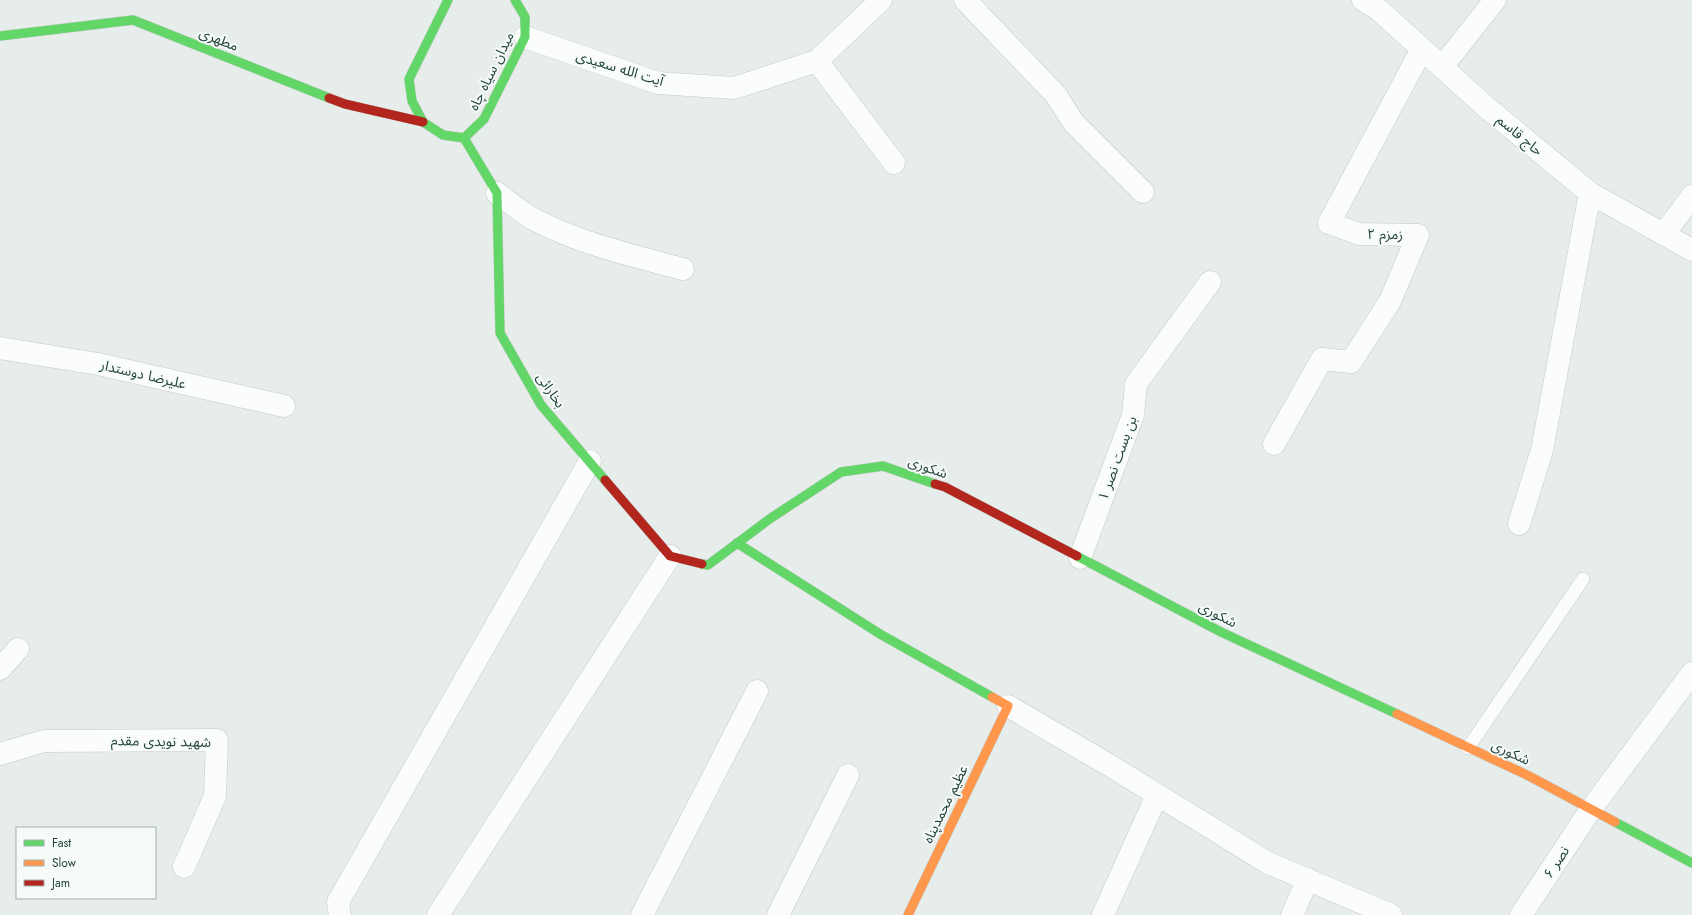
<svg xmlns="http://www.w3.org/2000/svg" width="1692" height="915" viewBox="0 0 1692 915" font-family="Jost,'Noto Sans Arabic',sans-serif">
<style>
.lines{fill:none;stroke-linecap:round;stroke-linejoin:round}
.lane-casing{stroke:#c4cac8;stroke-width:14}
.street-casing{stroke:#c4cac8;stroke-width:23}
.fast-casing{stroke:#c2cbc8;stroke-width:10}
.slow-casing{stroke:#c2cbc8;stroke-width:10}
.jam-casing{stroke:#c2cbc8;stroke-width:10}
.lane{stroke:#fbfcfc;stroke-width:13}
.street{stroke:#fbfcfc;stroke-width:22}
.fast{stroke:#63d668;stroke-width:9}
.slow{stroke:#ff974d;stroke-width:9}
.jam{stroke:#b3261e;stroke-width:9}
.labels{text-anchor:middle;stroke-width:4;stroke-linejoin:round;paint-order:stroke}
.street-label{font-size:14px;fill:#22433c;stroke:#f6fbf9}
</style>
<rect width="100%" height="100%" fill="#e7edea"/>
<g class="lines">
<defs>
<polyline id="lane" points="1468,748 1583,579"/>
<g id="street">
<polyline points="965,0 1056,95 1073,122 1143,192"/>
<polyline points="1363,0 1379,10 1486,107 1590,193 1692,250"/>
<polyline points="525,37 658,83 734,88 817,61 881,0"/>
<polyline points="817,61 894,163"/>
<polyline points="1442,67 1495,0"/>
<path d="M497,193C509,202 522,213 535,220C582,244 633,256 683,269"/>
<polyline points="1664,234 1692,196"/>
<polyline points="0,348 98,364 284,406"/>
<polyline points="1274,444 1322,359 1351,362 1390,301 1418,235 1359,234 1329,223 1422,49"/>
<polyline points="1519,524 1542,450 1590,193"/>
<polyline points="1080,558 1133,415 1136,384 1210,282"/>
<polyline points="0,669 18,649"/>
<polyline points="1008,706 1109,765 1268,863 1391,915"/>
<polyline points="0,754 44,741 217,740 215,796 184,867"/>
<polyline points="340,915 338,902 590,461"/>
<polyline points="438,915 670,556"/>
<polyline points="642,915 757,691"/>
<polyline points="778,915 848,775"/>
<polyline points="1103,915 1157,795"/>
<polyline points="1292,915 1308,879"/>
<polyline points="1521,915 1591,809 1692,673"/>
</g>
<g id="fast">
<polyline points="448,0 409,79 412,101 423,122 443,135 464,138 484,119 525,37 525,17 515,0"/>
<polyline points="0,36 133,20 329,98"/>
<polyline points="464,138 497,193 500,333 541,405 605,480"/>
<polyline points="737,543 880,634 992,697"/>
<polyline points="1077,556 1221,632 1397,714"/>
<polyline points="702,564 708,565 771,518 841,472 883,466 935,484"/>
<polyline points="1615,822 1692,863"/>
</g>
<g id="slow">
<polyline points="1397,714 1529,776 1615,822"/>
<polyline points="908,915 1008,706 992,697"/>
</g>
<g id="jam">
<polyline points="329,98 345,104 423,122"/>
<polyline points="605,480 670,556 702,564"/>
<polyline points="935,484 945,487 1077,556"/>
</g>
</defs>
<!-- lane casing -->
<use href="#lane" class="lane-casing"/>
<!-- street casing -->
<use href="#street" class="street-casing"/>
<!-- fast casing -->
<use href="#fast" class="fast-casing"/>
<!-- slow casing -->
<use href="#slow" class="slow-casing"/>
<!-- jam casing -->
<use href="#jam" class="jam-casing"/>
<!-- lane -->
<use href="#lane" class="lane"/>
<!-- street -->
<use href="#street" class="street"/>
<!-- fast -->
<use href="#fast" class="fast"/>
<!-- slow -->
<use href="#slow" class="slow"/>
<!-- jam -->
<use href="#jam" class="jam"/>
</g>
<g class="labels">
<!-- street labels -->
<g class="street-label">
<text transform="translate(219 39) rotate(22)" y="5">مطهری</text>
<text transform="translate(620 68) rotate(17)" y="5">آیت الله سعیدی</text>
<text transform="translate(491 71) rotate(-64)" y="5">میدان سیاه چاه</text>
<text transform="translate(1520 135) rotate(40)" y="5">حاج قاسم</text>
<text transform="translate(1385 234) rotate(1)" y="5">زمزم ۲</text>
<text transform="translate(143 374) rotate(13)" y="5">علیرضا دوستدار</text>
<text transform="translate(551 390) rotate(56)" y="5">بخارائی</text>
<text transform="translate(1117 458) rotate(-70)" y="5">بن بست نصر ۱</text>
<text transform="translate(928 467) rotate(20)" y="5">شکوری</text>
<text transform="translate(1218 614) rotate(27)" y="5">شکوری</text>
<text transform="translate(161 741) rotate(1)" y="5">شهید نویدی مقدم</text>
<text transform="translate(1511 752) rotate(25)" y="5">شکوری</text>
<text transform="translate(945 804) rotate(-64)" y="5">عظیم محمدپناه</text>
<text transform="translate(1556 862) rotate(-57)" y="5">نصر ۶</text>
</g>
</g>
<!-- legend -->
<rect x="16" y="827" width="140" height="72" fill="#f6fbf9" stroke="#a1b1ad"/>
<rect x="24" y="840" width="20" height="6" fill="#63d668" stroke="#a1b1ad"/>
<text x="52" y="847" font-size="12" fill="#22433c">Fast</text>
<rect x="24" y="860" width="20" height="6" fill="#ff974d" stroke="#a1b1ad"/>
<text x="52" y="867" font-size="12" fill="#22433c">Slow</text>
<rect x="24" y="880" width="20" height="6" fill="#b3261e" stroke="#a1b1ad"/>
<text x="52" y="887" font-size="12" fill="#22433c">Jam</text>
</svg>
